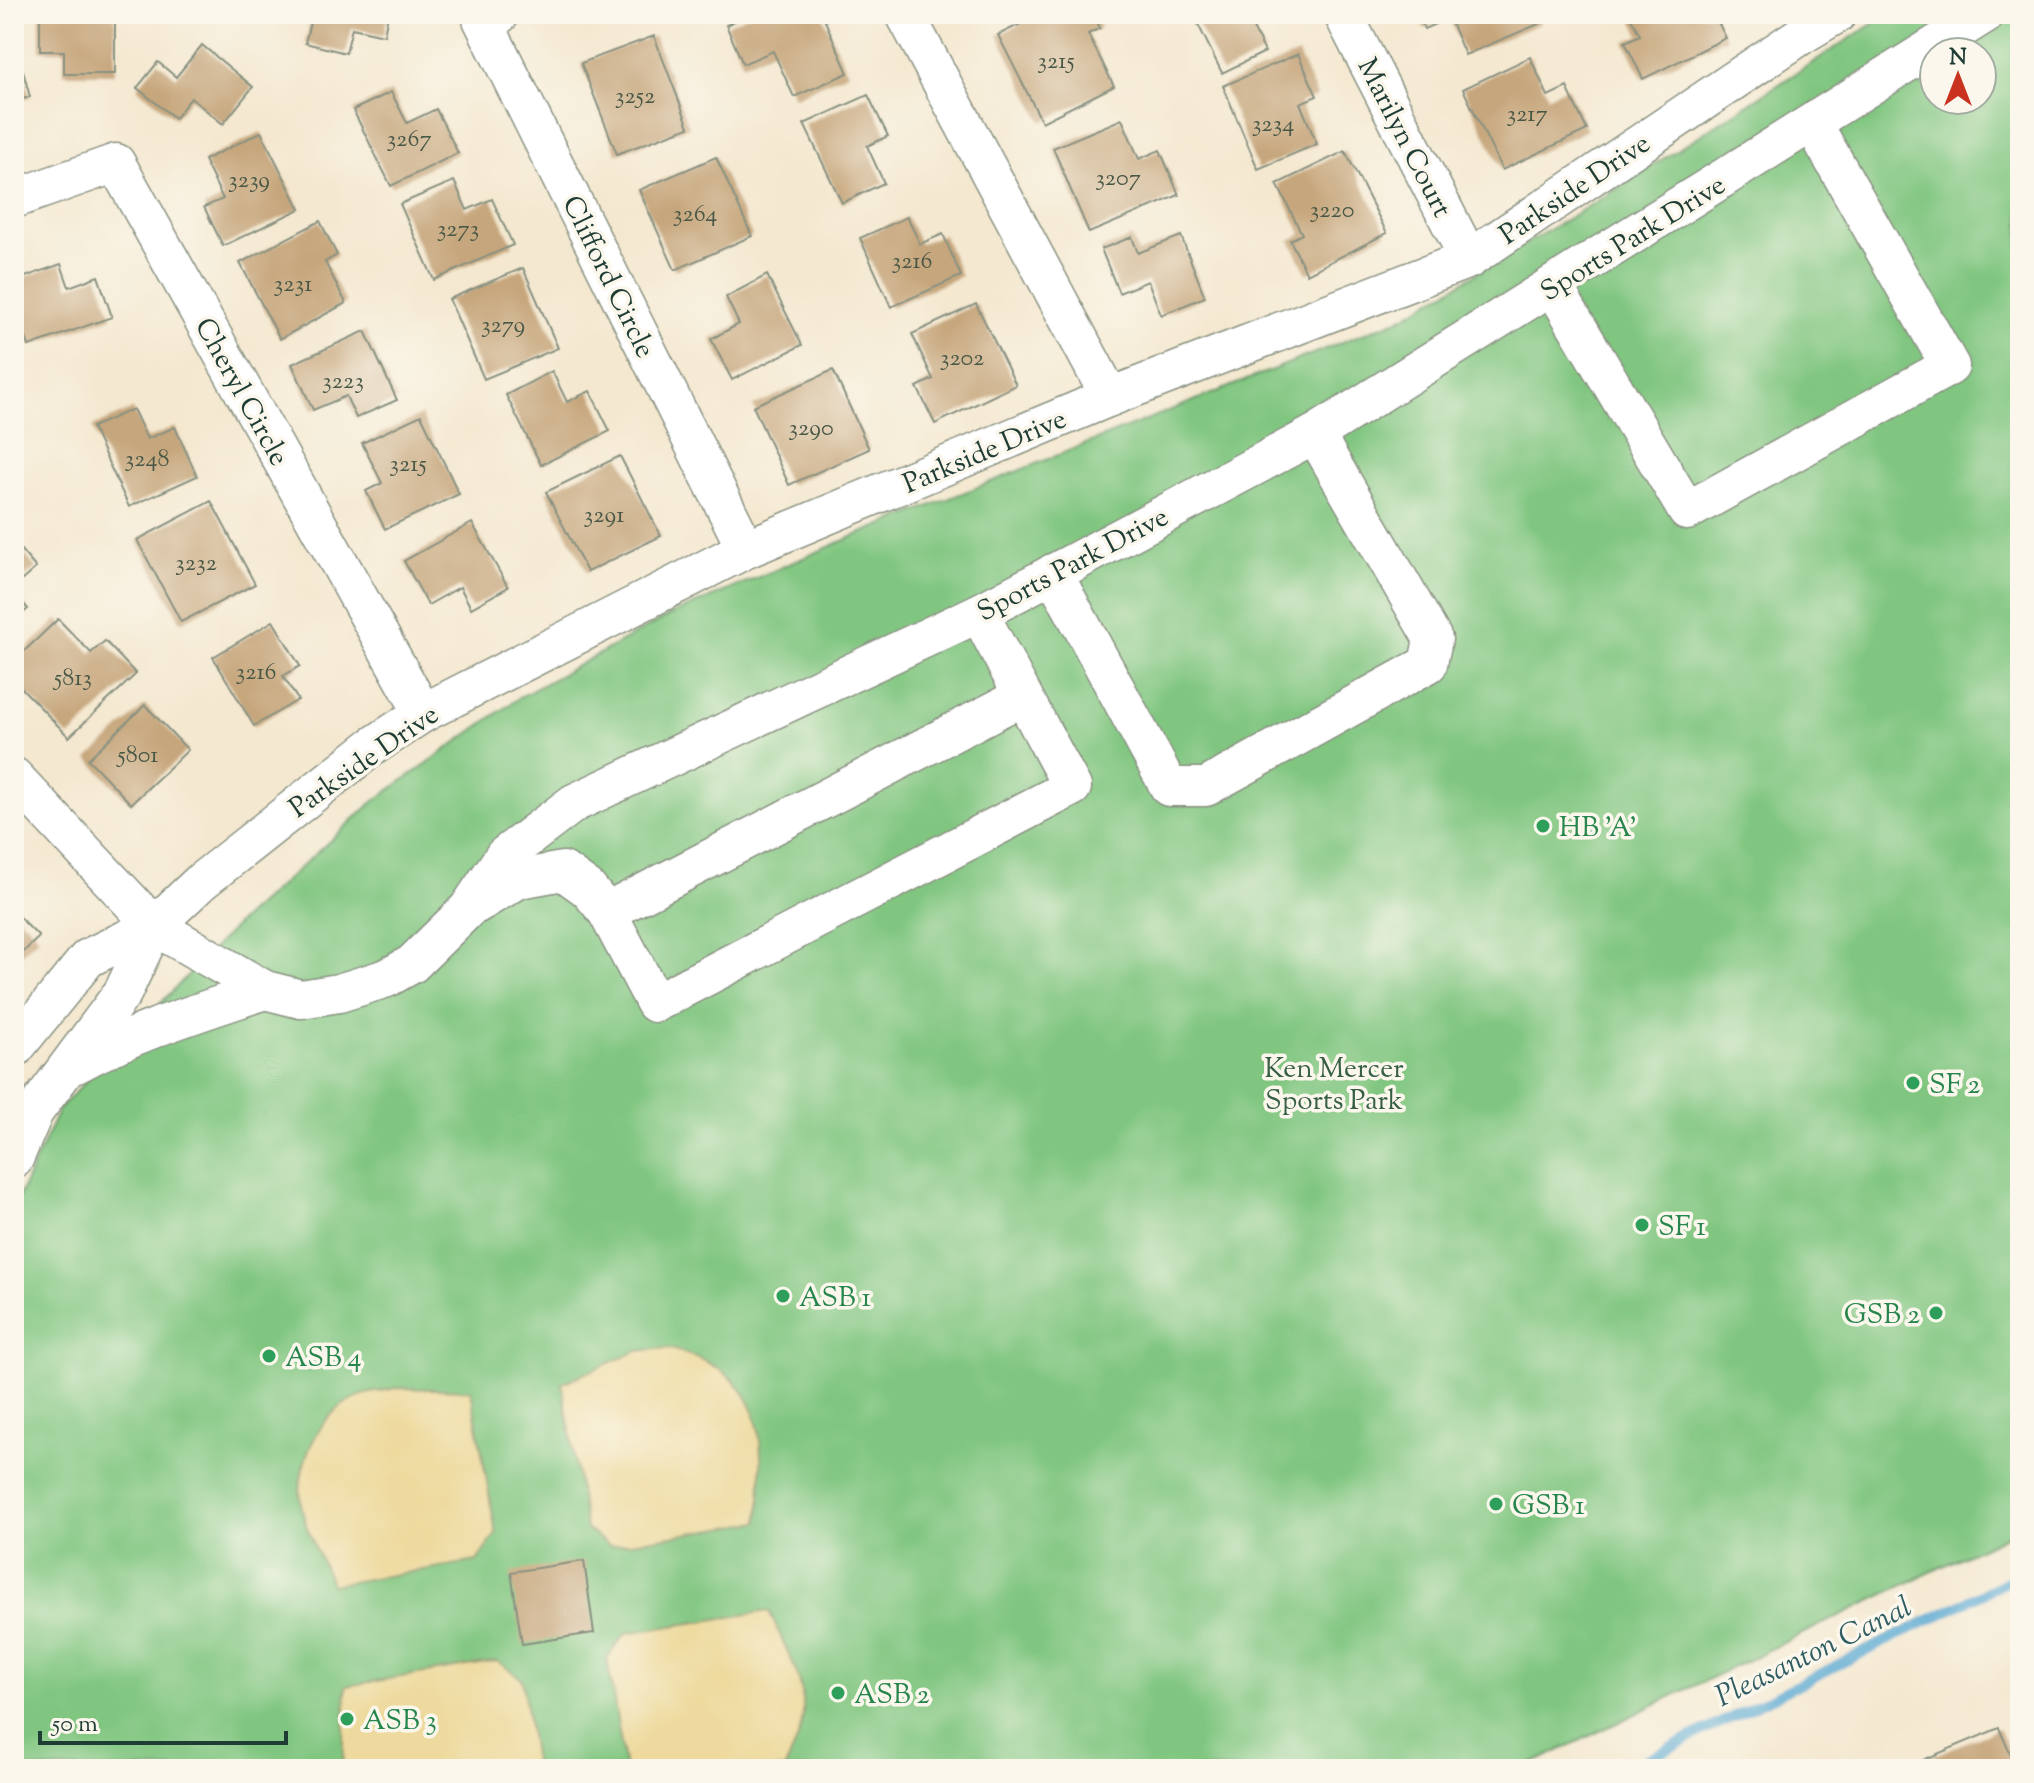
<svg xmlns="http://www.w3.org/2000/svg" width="2034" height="1783" viewBox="0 0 2034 1783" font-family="'Sorts Mill Goudy',serif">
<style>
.green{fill:#80c680;stroke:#50825a;stroke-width:2;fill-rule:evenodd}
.sand{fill:#eeda9e;stroke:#868c69;stroke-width:2}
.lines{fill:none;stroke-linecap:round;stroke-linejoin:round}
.stream{stroke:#58a8d2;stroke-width:10}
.building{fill:#c6a67c}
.minor-casing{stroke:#8a9282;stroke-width:41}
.minor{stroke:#fff;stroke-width:38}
.leisure-dot{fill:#2e9e5b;stroke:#fbf7ec;stroke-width:3}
.labels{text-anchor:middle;stroke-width:7;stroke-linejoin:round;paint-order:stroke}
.number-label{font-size:24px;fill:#495746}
.street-label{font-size:28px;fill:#1f3d34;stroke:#fbf7ec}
.leisure-label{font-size:28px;fill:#27864d;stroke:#fbf7ec;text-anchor:start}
.park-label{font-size:28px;fill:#375f47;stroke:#fbf7ec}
.water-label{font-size:30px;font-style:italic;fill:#305d63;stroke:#fbf7ec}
</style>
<rect width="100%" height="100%" fill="#fbf7ec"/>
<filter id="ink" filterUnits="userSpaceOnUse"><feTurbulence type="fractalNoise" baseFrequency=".0125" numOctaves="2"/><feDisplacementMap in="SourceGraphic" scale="16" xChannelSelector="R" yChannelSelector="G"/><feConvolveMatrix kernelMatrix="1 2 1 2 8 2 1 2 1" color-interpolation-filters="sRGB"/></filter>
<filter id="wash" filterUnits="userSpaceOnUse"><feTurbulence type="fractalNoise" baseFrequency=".006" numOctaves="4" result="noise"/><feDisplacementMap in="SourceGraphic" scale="32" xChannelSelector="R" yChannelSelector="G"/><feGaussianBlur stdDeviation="1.8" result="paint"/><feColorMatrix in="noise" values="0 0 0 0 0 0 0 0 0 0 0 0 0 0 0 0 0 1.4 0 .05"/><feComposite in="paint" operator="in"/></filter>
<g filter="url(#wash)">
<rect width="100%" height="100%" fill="#f4e8d0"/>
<!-- green -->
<path class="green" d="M1888,14H2020V1529L1521,1769H14V1207L59,1109L237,924L373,802L520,697L670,615L852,537L1400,319L1607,195ZM1934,52H1982V100H1934Z"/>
<!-- sand -->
<g class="sand">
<path d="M667,1348C770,1374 764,1433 759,1522L610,1546L586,1529L562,1383L637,1351Z"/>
<path d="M397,1388L471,1390L496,1534L477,1561L332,1585C322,1560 305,1531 301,1504C296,1467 316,1420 349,1401C363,1393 381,1391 397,1388Z"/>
<path d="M769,1611C797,1675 822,1702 784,1769H625L607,1658L626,1633Z"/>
<polygon points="497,1661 522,1679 535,1769 343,1769 346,1686"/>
</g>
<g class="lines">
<!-- stream -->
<polyline class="stream" points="1627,1769 2020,1575"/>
</g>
<g id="blocks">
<!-- building -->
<g class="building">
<polygon points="40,14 115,14 115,74 64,74 64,51 40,51"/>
<polygon points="312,14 388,14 384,35 352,28 346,53 305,43"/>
<polygon points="750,14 822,14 848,73 794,97 773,51 743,64 726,25"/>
<polygon points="1041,14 1093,14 1100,28 1088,34 1114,86 1042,122 998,35"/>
<polygon points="1193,14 1246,14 1265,52 1222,73"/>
<polygon points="1418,14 1537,14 1541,23 1465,55 1449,18 1424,29"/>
<polygon points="1629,14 1714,14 1726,38 1643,79 1625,42 1640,35"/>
<polygon points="654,36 689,127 617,154 581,63"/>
<polygon points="14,37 30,97 14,101"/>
<polygon points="202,45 253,87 223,124 191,98 175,118 137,88 158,62 176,77"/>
<polygon points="1298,54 1317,96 1300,103 1317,144 1258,169 1223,86"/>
<polygon points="1530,57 1548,96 1567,87 1587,130 1502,170 1463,89"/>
<polygon points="391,92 407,123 436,109 458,153 391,186 353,110"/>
<polygon points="868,95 888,136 867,146 884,183 842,203 804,124"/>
<polygon points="1122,119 1139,159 1160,150 1179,195 1089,233 1053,148"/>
<polygon points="261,132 300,209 223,246 204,207 223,199 204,160"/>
<polygon points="1345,151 1387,233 1307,274 1290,240 1302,234 1277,184"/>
<polygon points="716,157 752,236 675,270 639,190"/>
<polygon points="454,181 467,210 492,199 513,245 434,280 400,204"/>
<polygon points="907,217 920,244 943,234 961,276 891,307 860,238"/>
<polygon points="320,221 337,255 325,262 346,303 280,339 240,263"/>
<polygon points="1181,236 1205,297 1161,315 1148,281 1119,293 1101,249 1132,237 1138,253"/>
<polygon points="61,264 69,287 98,276 112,317 29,346 14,305 14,281"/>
<polygon points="523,268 558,348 484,379 449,299"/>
<polygon points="767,275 802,345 732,380 711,339 739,324 726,297"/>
<polygon points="976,304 1016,385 935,424 917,387 933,379 912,334"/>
<polygon points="365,331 397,400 356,418 346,396 313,410 292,364"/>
<polygon points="833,370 869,449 789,485 753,406"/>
<polygon points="552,371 567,402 590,391 610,431 541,465 506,395"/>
<polygon points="133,409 147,439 175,427 197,476 129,507 92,427"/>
<polygon points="421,415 459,494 385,529 366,491 382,483 362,443"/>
<polygon points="620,456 661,536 587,572 546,492"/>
<polygon points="211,501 255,584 181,622 137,540"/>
<polygon points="472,523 508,587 471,608 460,587 428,605 404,561"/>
<polygon points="14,542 36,568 14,587"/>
<polygon points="14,593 28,609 14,621"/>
<polygon points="58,619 91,653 105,641 136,674 69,737 14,680 14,661"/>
<polygon points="273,621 300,666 283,676 298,700 254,726 213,657"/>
<polygon points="145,705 188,750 131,804 88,759"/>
<polygon points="14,912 39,937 14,961"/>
<polygon points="584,1561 594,1633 522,1644 511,1572"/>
<polygon points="1999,1728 2017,1769 1927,1769 1923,1760"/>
</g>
</g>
</g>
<g filter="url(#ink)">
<use href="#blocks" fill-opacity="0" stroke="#8a9282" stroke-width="2"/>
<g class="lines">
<defs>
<g id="minor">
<polyline points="500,14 482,19 746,549"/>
<polyline points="905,14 1110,397"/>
<polyline points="1343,14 1469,259"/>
<polyline points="14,199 116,163 423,713"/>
<polyline points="1553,286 1687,511 1950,366 1813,124"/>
<polyline points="1053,573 1169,787 1206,787 1428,664 1433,639 1315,434"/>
<polyline points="979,613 1023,696"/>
<polyline points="14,777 154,926 265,990 301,999 339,993 387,978 412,964 468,909 504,856 574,803 979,613 1315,434 1985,14"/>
<polyline points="475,905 519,879 563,871 588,889 607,912 655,1003 1072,787 1023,696 607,912"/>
<polyline points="14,1049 88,958 154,926 202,881 373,746 423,713 746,549 1110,397 1469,259 1800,36 1837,14"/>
<path d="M76,1064C136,1031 200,1012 265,990"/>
<polyline points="14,1159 34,1112 123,992 154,926"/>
</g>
</defs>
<!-- minor casing -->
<use href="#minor" class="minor-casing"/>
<!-- minor -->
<use href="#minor" class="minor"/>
</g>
</g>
<!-- markers -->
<g class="leisure-dot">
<circle cx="1543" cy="826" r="8"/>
<circle cx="1913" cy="1083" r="8"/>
<circle cx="1642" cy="1225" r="8"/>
<circle cx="783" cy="1296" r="8"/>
<circle cx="1936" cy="1313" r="8"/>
<circle cx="269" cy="1356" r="8"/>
<circle cx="1496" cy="1504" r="8"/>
<circle cx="838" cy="1693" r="8"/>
<circle cx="347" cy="1719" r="8"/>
</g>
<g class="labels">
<!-- number labels -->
<g class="number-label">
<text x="1056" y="68">3215</text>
<text x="635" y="103">3252</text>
<text x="1527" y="121">3217</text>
<text x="1273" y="131">3234</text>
<text x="409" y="146">3267</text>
<text x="1118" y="185">3207</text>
<text x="249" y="187">3239</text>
<text x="1332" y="217">3220</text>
<text x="695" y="221">3264</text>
<text x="458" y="236">3273</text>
<text x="912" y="268">3216</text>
<text x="293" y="291">3231</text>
<text x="503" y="332">3279</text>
<text x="962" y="365">3202</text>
<text x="343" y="388">3223</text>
<text x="811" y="435">3290</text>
<text x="147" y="466">3248</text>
<text x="408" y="471">3215</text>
<text x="604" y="522">3291</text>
<text x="196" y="570">3232</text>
<text x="256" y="679">3216</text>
<text x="73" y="685">5813</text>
<text x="138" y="762">5801</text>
</g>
<!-- street labels -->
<g class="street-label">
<text transform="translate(1406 137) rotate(63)" y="10">Marilyn Court</text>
<text transform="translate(1574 188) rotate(-34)" y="10">Parkside Drive</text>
<text transform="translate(1632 237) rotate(-32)" y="10">Sports Park Drive</text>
<text transform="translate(610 276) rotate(64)" y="10">Clifford Circle</text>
<text transform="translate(243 391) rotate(61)" y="10">Cheryl Circle</text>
<text transform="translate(984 450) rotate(-23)" y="10">Parkside Drive</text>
<text transform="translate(1072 563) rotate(-28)" y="10">Sports Park Drive</text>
<text transform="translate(363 760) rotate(-35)" y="10">Parkside Drive</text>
</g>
<!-- leisure labels -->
<g class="leisure-label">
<text x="1559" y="836">HB 'A'</text>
<text x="1929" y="1093">SF 2</text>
<text x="1658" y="1235">SF 1</text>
<text x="799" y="1306">ASB 1</text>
<text x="1920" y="1323" text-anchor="end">GSB 2</text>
<text x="285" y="1366">ASB 4</text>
<text x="1512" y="1514">GSB 1</text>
<text x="854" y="1703">ASB 2</text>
<text x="363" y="1729">ASB 3</text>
</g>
<!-- park labels -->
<g class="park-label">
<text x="1334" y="1077">Ken Mercer<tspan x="1334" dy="32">Sports Park</tspan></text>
</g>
<!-- water labels -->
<g class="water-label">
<text transform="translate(1813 1651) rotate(-26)" y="10">Pleasanton Canal</text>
</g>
</g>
<!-- margin -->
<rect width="2034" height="1783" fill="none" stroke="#fbf7ec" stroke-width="48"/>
<!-- north arrow -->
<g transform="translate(1958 76)"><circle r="38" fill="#fbf7ec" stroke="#a3ada2" stroke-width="2"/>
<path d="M0-6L14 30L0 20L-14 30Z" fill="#c8321e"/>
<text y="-12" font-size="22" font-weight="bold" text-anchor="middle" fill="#1f3d34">N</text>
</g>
<!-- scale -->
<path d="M40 1731v12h246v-12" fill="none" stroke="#1f3d34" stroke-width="4"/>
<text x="52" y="1731" font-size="24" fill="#1f3d34" stroke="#fbf7ec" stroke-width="6" paint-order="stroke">50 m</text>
</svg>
